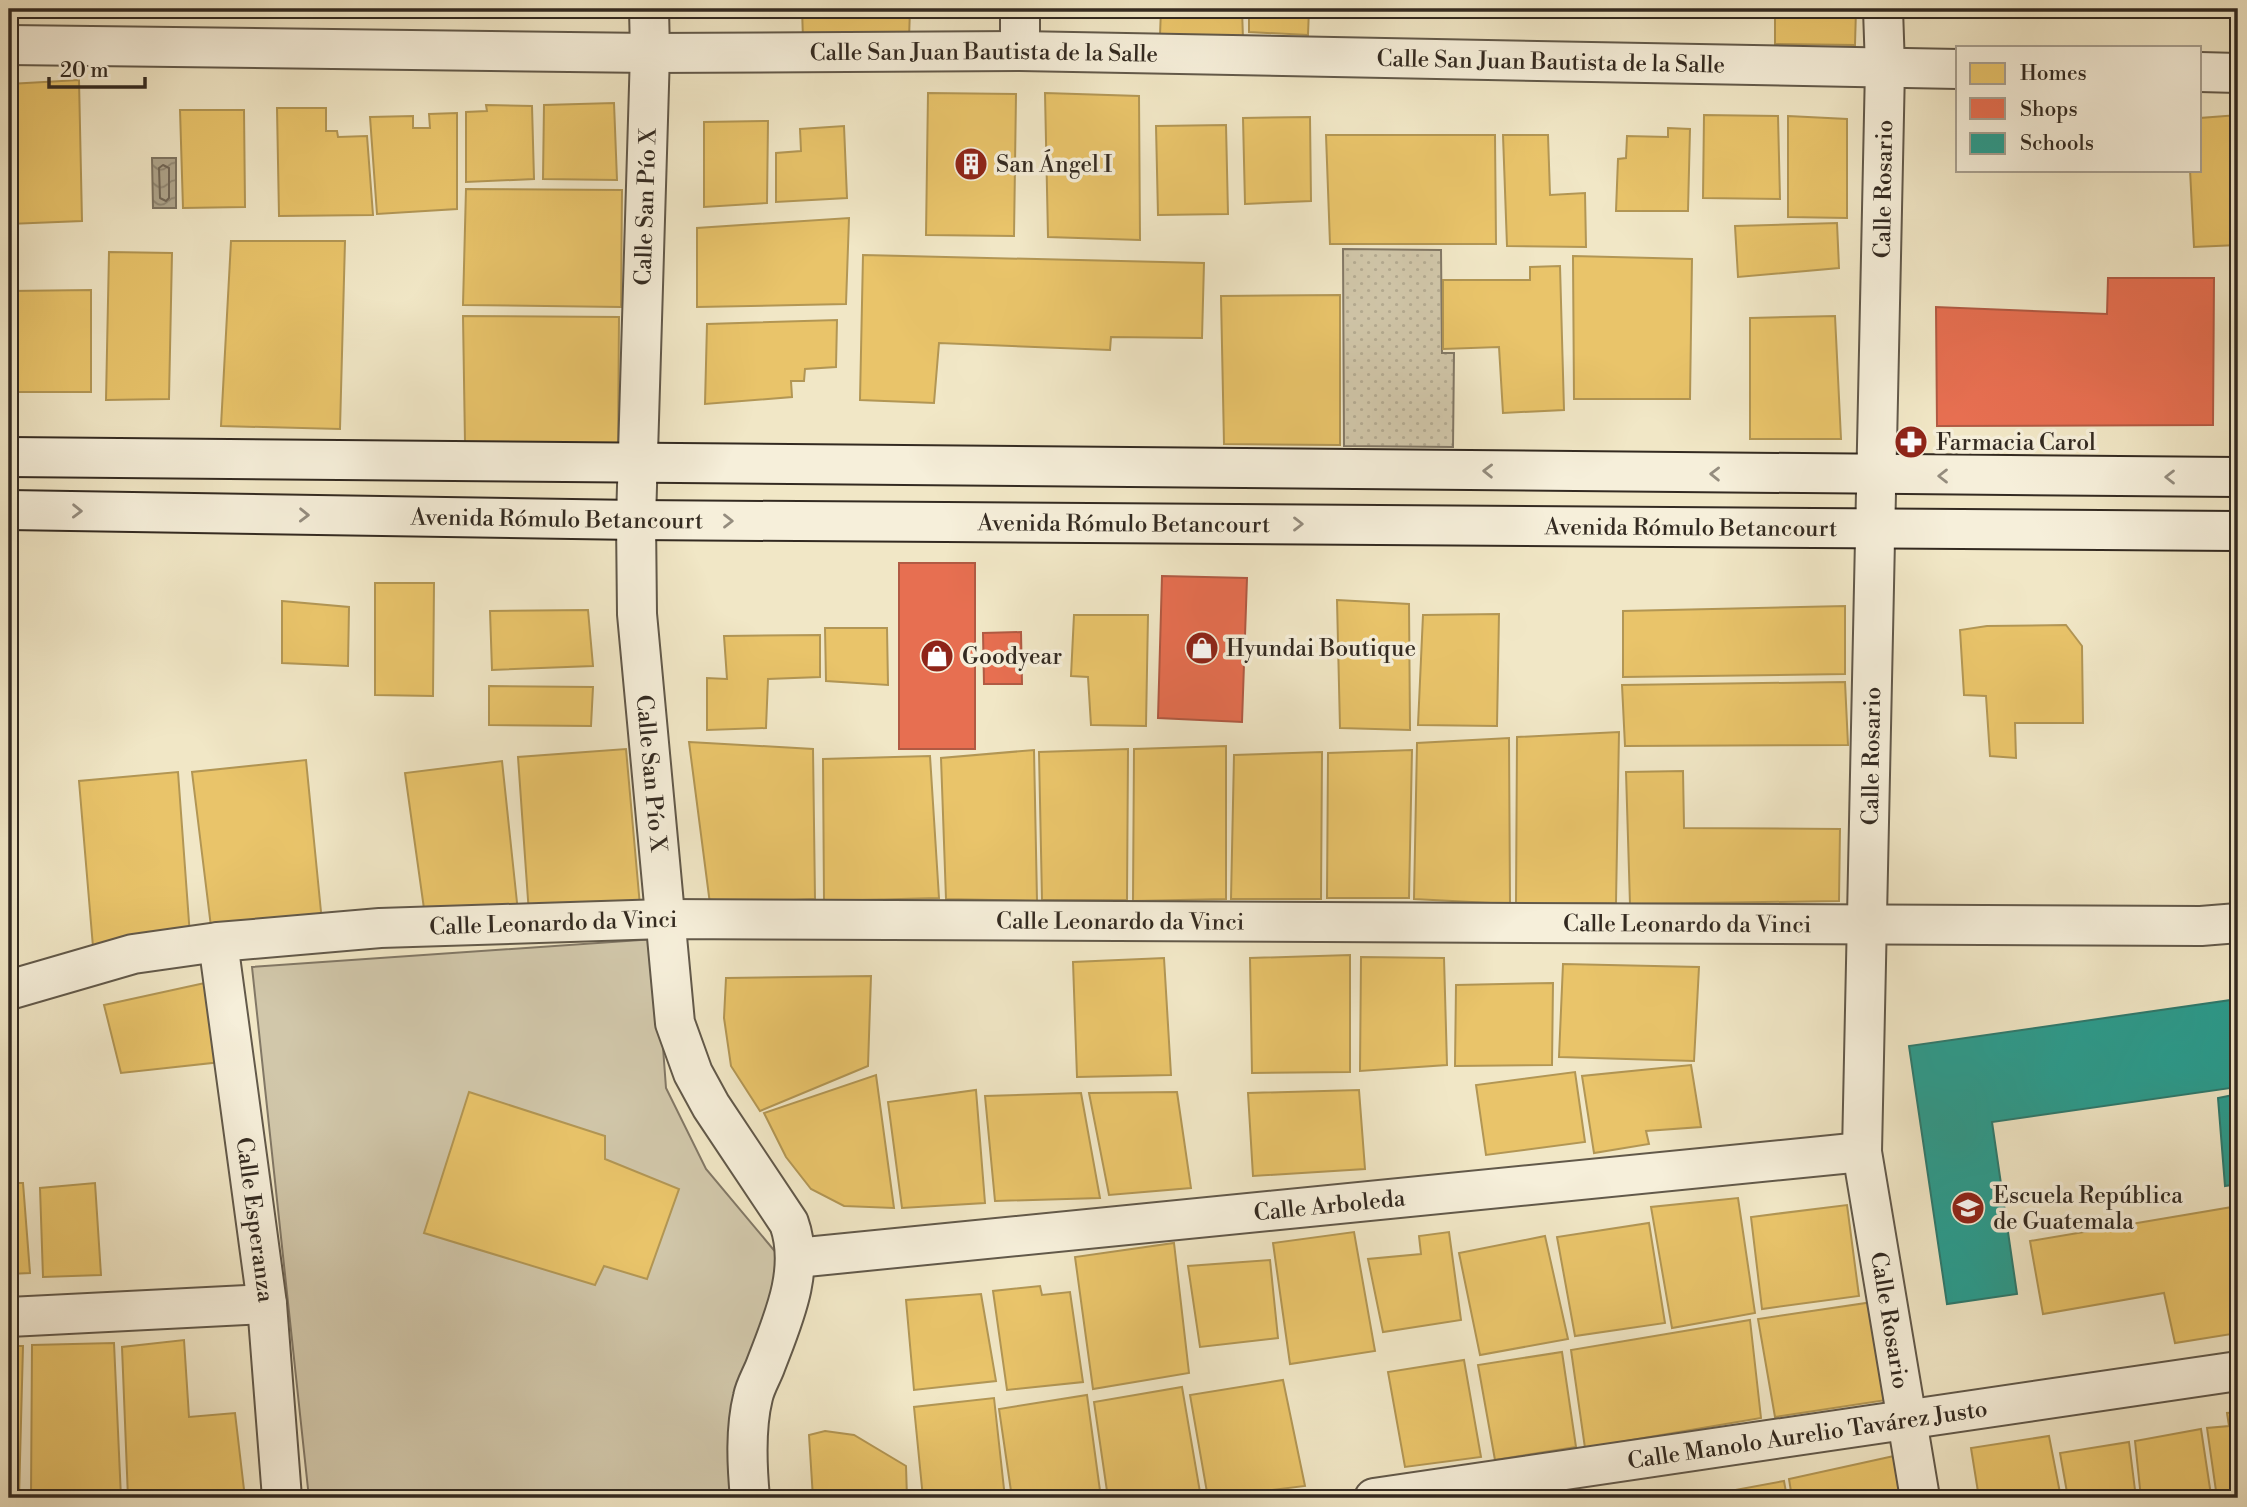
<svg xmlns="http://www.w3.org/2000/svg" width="2247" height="1507" viewBox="0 0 2247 1507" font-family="'Libre Bodoni',serif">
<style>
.grass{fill:url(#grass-dots);stroke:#827866;stroke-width:2}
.green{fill:#d1c7aa;stroke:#827866;stroke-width:2}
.water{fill:url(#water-waves);stroke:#7e7562;stroke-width:2}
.homes{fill:#e9c46a;stroke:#b29654;stroke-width:2}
.shops{fill:#e76f51;stroke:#b15a43;stroke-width:2}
.schools{fill:#2a9d8f;stroke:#2d7a6e;stroke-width:2}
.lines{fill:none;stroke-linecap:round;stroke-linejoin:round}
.shore{stroke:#726858;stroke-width:2}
.street-casing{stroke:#62594a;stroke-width:42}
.secondary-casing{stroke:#332a21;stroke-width:42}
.street{stroke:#f6efda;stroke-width:38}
.secondary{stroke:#f6efda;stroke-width:38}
.oneway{stroke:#948c7e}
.labels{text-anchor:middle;stroke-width:7;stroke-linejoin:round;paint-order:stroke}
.street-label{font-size:23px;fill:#332a21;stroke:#f6efda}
.poi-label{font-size:23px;fill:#332a21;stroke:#f6efda;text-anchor:start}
</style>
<defs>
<pattern id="grass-dots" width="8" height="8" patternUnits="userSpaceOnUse" patternTransform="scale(1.75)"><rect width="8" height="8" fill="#d1c7aa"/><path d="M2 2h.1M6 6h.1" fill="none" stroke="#b4ab92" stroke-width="1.8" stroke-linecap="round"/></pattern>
<pattern id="water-waves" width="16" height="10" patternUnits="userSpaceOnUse" patternTransform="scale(1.75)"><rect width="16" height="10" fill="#b0a78e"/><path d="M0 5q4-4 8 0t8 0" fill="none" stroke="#908874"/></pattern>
</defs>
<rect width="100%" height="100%" fill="#f1e7c6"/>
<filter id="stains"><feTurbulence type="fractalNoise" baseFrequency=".00286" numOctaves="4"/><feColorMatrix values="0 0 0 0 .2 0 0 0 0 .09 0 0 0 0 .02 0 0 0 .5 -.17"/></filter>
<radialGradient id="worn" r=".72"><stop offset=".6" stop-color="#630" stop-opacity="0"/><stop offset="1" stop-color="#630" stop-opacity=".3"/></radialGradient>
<!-- grass -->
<polygon class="grass" points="1343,249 1441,250 1442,353 1454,353 1453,447 1344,446"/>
<!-- green -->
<polygon class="green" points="655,939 666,1088 706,1169 783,1261 731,1498 309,1498 252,967"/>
<!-- water -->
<polygon class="water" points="152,158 176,158 176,208 153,208"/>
<!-- homes -->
<g class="homes">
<polygon points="802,9 910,9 909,39 803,39"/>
<polygon points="1161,9 1242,9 1243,39 1160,35"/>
<polygon points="1249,9 1309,9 1308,35 1249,32"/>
<polygon points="1775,9 1856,9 1855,45 1775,44"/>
<polygon points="79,80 82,221 9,224 9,84"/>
<polygon points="928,93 1016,94 1014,236 926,235"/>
<polygon points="1045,93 1139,96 1140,240 1048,237"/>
<polygon points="614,103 617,180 543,179 544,105"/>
<polygon points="486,105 532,106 534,179 466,182 466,112 487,111"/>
<polygon points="277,108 326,108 326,131 337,131 338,137 367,136 373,215 279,216"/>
<polygon points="180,110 244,110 245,207 183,208"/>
<polygon points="457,113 457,209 377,214 370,117 413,116 413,128 430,128 429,114"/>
<polygon points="1704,115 1778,116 1780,199 1703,198"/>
<polygon points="2238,115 2238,245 2194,247 2190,170 2200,170 2200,118"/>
<polygon points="1788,116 1847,119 1847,218 1788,217"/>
<polygon points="1310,117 1311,201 1245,204 1243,118"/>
<polygon points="768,121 767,203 704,207 704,122"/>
<polygon points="1226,125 1228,214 1158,215 1156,126"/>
<polygon points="844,126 847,198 776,202 776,153 801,151 800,129"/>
<polygon points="1668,128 1690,129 1688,211 1616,211 1618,159 1626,158 1627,136 1668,137"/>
<polygon points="1326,135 1495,135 1496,244 1330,244"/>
<polygon points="1503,135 1548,135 1550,195 1585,193 1586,247 1507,246"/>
<polygon points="466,189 622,190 621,307 463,305"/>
<polygon points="849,218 846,304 697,307 697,228"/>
<polygon points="1837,223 1839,268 1738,277 1735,226"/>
<polygon points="231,241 345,241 340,429 221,426"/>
<polygon points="109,252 172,253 169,399 106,400"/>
<polygon points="863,255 1204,263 1202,338 1111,337 1110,350 939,343 934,403 860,400"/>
<polygon points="1573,256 1692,259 1690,399 1574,399"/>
<polygon points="1560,266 1564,410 1503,413 1499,347 1443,349 1443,280 1530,280 1530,267"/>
<polygon points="91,290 91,392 9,392 9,291"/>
<polygon points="1340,295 1340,445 1224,444 1221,296"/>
<polygon points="463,316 619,317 618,447 465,443"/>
<polygon points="1835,316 1841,439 1750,439 1750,318"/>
<polygon points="837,320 836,367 805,369 804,381 791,381 792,397 705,404 707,324"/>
<polygon points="375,583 434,583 433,696 375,695"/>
<polygon points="1337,600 1409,604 1410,730 1340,728"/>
<polygon points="282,601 349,607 348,666 282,663"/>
<polygon points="1845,606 1845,674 1623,677 1623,611"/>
<polygon points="588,610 593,666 492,670 490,611"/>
<polygon points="1499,614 1497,726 1418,725 1423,615"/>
<polygon points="1074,615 1148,615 1146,726 1091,725 1088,677 1071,676"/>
<polygon points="2066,625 2082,646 2083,723 2015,723 2016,758 1990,756 1986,696 1964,695 1960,630 1987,626"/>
<polygon points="825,628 887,628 888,685 826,681"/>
<polygon points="820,635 820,677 768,679 766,728 707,730 707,678 727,679 724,636"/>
<polygon points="1845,682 1848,745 1625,746 1622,685"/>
<polygon points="489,686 593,687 591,726 489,725"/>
<polygon points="1619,732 1616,903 1516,904 1517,737"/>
<polygon points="1509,738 1510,904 1414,899 1417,743"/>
<polygon points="689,742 813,749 815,899 710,904"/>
<polygon points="1226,746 1226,899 1133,901 1134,749"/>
<polygon points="626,749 640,906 529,914 518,757"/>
<polygon points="1128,749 1127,900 1042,900 1039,752"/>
<polygon points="1034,750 1037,901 946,899 941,758"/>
<polygon points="1412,750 1409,898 1327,898 1328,753"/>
<polygon points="1322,752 1321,899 1231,899 1234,755"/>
<polygon points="930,756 939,898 824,901 823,759"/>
<polygon points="306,760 322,922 212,935 192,772"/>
<polygon points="502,761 518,912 426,923 405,773"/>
<polygon points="1683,771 1684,828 1840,829 1839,901 1630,904 1626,772"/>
<polygon points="178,772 190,936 93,947 79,781"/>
<polygon points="1350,955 1350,1072 1252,1073 1250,958"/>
<polygon points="1361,957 1444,958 1447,1065 1360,1071"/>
<polygon points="1164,958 1171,1075 1077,1077 1073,962"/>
<polygon points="1563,964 1699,967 1694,1061 1559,1057"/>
<polygon points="871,976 868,1066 760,1111 731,1066 724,1018 726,978"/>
<polygon points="214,981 221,1062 121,1073 104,1005"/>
<polygon points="1553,983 1552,1065 1455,1066 1456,985"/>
<polygon points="1691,1065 1701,1127 1646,1131 1649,1144 1594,1153 1582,1076"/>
<polygon points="1575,1072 1585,1142 1486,1155 1476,1085"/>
<polygon points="876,1075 894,1208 844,1206 811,1189 786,1157 764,1113"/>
<polygon points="976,1090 985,1203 902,1208 888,1102"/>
<polygon points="1359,1090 1365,1169 1253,1176 1248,1093"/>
<polygon points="469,1092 605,1136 605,1159 679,1189 647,1279 604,1266 595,1285 424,1233"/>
<polygon points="1177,1092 1191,1188 1109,1195 1089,1093"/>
<polygon points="1081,1093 1100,1198 995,1201 985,1096"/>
<polygon points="9,1183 23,1183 30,1273 9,1274"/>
<polygon points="95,1183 101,1275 43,1277 40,1188"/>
<polygon points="1738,1198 1755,1313 1672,1328 1651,1207"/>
<polygon points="1847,1205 1859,1296 1762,1309 1751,1217"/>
<polygon points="2238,1206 2238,1333 2175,1343 2164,1293 2043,1314 2030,1241"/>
<polygon points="1649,1223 1665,1323 1575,1336 1557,1237"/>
<polygon points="1354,1232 1375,1351 1290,1364 1273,1243"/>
<polygon points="1449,1232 1461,1320 1383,1332 1368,1259 1421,1254 1419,1236"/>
<polygon points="1545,1236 1568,1339 1480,1355 1459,1253"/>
<polygon points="1174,1243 1189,1373 1093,1389 1075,1257"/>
<polygon points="1270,1260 1278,1338 1200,1347 1188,1266"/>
<polygon points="1040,1286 1042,1295 1070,1292 1083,1382 1007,1390 993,1291"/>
<polygon points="981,1294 996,1381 914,1390 906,1300"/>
<polygon points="1873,1302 1893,1399 1775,1417 1758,1319"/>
<polygon points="1750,1320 1761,1418 1585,1448 1571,1350"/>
<polygon points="184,1340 189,1417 235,1413 245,1498 128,1498 122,1347"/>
<polygon points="114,1343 121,1498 31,1498 32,1345"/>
<polygon points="9,1346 23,1346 19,1498 9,1498"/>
<polygon points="1562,1352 1576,1447 1495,1460 1478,1365"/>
<polygon points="1464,1360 1481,1457 1405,1467 1388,1372"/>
<polygon points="1283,1380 1305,1486 1208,1498 1190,1395"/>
<polygon points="1182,1387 1201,1498 1108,1498 1094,1402"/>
<polygon points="1087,1395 1101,1498 1012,1498 999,1409"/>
<polygon points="994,1398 1005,1498 923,1498 914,1407"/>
<polygon points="2238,1412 2238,1498 2217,1498 2207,1428 2229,1426 2227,1413"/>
<polygon points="2201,1429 2211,1495 2191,1498 2141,1498 2135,1441"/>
<polygon points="825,1431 854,1435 906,1466 907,1498 813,1498 809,1435"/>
<polygon points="2049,1436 2061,1498 1979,1498 1971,1448"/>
<polygon points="2129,1442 2136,1498 2068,1498 2060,1453"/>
<polygon points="1894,1456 1902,1498 1792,1498 1789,1479"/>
<polygon points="1784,1481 1787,1498 1697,1498 1697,1497"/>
</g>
<!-- shops -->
<g class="shops">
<polygon points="2108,278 2214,278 2213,425 1937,426 1936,307 2107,314"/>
<rect x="899" y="563" width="76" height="186"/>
<polygon points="1162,576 1247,578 1242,722 1158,718"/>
<polygon points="1021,632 1022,684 984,684 983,633"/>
</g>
<!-- schools -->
<g class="schools">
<polygon points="2238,999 2238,1087 1992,1122 2017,1294 1947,1304 1909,1046"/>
<polygon points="2238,1094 2238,1184 2225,1186 2218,1098"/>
</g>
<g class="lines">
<!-- shore -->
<polygon class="shore" points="163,165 169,168 169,198 166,201 160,198 159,168"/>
<defs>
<g id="street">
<path id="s1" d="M649,9L650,53L636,520L637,614L675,1023L693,1073L711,1106L789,1223C806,1271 782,1322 765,1367C761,1377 755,1387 753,1397C745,1429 747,1466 750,1498"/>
<path id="s2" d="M1883,9L1885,68L1862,1152L1920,1498"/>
<path id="s3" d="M9,45L650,53L1020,51L1958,69"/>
<polyline points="1020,51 1020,9"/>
<polyline points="2200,72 2238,73"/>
<path id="s4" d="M218,942L267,1304L282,1498"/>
<path id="s5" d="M9,990L133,954L218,942L380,928L664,919L2201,926L2238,923"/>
<path id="s6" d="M796,1258L1862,1152"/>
<polyline points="9,1317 267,1304"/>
<path id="s7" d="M1374,1498L2238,1371"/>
</g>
<g id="secondary">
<polyline points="9,457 2238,477"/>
<path id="s8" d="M9,510L636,520L2238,531"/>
</g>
</defs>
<!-- street casing -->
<use href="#street" class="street-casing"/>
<!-- secondary casing -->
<use href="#secondary" class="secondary-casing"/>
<!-- street -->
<use href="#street" class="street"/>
<!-- secondary -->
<use href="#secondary" class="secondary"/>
</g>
<!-- one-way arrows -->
<defs><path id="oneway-chevron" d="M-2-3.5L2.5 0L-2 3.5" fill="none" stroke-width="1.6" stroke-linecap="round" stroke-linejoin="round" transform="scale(1.75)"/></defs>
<g class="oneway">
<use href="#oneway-chevron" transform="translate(1488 471) rotate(-179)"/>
<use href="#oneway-chevron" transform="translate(1715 474) rotate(-179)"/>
<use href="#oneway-chevron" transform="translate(1943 476) rotate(-180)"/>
<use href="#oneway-chevron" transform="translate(2170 477) rotate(-180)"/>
<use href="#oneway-chevron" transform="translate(77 511) rotate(1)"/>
<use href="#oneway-chevron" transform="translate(304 515) rotate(1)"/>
<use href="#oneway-chevron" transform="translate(728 521)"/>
<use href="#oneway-chevron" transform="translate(1298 524)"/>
</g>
<!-- icons -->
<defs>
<symbol id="building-disc" viewBox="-11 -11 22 22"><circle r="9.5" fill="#8f2418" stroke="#f6efda"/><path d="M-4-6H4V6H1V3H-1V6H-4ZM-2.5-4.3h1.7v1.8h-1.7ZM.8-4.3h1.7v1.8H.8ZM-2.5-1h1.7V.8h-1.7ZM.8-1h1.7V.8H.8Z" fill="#fff"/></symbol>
<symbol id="pharmacy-disc" viewBox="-11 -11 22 22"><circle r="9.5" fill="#8f2418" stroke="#f6efda"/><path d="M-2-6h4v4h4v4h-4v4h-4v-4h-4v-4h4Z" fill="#fff"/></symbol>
<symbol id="shop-disc" viewBox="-11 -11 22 22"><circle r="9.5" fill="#8f2418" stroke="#f6efda"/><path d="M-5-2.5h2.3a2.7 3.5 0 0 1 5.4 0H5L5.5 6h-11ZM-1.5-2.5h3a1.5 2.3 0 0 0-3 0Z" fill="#fff"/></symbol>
<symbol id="university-disc" viewBox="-11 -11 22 22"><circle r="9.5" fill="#8f2418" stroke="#f6efda"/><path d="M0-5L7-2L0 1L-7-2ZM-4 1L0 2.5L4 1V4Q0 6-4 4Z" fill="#fff"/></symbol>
</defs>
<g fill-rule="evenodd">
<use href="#building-disc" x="952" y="145" width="38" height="38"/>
<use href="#pharmacy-disc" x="1892" y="423" width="38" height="38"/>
<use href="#shop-disc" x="1183" y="629" width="38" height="38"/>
<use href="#shop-disc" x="918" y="637" width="38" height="38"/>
<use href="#university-disc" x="1949" y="1189" width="38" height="38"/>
</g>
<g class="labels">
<!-- street labels -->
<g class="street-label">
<text dy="8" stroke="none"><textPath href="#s3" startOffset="975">Calle San Juan Bautista de la Salle</textPath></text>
<text dy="8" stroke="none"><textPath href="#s3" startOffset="1542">Calle San Juan Bautista de la Salle</textPath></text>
<text transform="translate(1883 189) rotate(-89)" y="8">Calle Rosario</text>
<text transform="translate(645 207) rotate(-88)" y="8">Calle San Pío X</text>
<text dy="8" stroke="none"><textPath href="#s8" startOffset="548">Avenida Rómulo Betancourt</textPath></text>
<text dy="8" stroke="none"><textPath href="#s8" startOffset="1115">Avenida Rómulo Betancourt</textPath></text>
<text dy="8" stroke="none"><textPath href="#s8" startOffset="1682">Avenida Rómulo Betancourt</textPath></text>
<text transform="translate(1871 756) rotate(-89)" y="8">Calle Rosario</text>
<text dy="8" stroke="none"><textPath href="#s1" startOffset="765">Calle San Pío X</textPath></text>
<text dy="8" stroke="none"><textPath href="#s5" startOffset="1118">Calle Leonardo da Vinci</textPath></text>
<text dy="8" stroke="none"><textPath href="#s5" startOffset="551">Calle Leonardo da Vinci</textPath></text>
<text dy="8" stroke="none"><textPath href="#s5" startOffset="1685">Calle Leonardo da Vinci</textPath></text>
<text dy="8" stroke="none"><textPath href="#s6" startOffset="536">Calle Arboleda</textPath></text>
<text dy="8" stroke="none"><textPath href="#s4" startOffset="280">Calle Esperanza</textPath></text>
<text dy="8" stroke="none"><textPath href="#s2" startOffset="1314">Calle Rosario</textPath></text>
<text dy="8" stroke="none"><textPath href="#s7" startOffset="438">Calle Manolo Aurelio Tavárez Justo</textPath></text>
</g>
<!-- poi labels -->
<g class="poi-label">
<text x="996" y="172">San Ángel I</text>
<text x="1936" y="450">Farmacia Carol</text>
<text x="1226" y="656">Hyundai Boutique</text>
<text x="962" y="664">Goodyear</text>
<text x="1993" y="1203">Escuela República<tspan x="1993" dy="26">de Guatemala</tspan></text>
</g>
</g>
<!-- margin -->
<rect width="2247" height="1507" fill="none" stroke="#f1e7c6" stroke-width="35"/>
<rect x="10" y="10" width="2226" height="1486" fill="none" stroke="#332a21" stroke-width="3.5"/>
<rect x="18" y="18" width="2212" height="1472" fill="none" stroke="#332a21" stroke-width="2"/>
<!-- legend -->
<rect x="1956" y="46" width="245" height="126" fill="#f6efda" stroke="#a8a090" stroke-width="2"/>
<rect x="1970" y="63" width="35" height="21" fill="#e9c46a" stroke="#a8a090" stroke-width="2"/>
<text x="2020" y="80" font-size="21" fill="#332a21">Homes</text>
<rect x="1970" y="98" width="35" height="21" fill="#e76f51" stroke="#a8a090" stroke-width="2"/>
<text x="2020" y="116" font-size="21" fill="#332a21">Shops</text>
<rect x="1970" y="133" width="35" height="21" fill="#2a9d8f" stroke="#a8a090" stroke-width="2"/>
<text x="2020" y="150" font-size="21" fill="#332a21">Schools</text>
<!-- scale -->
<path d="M49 77v10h96v-10" fill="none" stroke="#332a21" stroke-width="3.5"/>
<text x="60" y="77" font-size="21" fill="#332a21" stroke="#f6efda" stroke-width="5" paint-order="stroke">20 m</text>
<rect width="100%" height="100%" filter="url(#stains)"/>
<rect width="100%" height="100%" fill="url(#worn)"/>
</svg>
